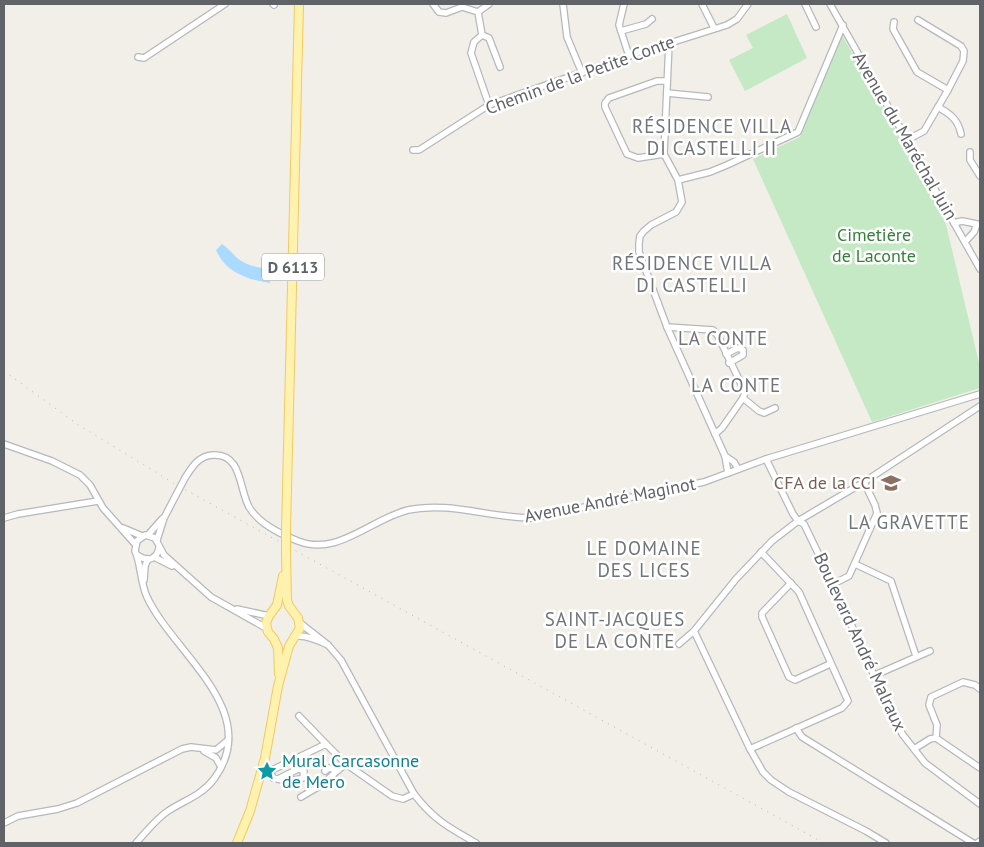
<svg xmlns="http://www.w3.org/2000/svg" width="984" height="847" viewBox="0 0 984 847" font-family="'PT Sans',sans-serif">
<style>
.green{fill:#c5e8c5}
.water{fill:#aadaff}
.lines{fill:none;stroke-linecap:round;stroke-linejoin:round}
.minor-casing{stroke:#b5b8bc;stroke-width:8}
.major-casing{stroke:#f2c960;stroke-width:10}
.minor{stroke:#fff;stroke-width:5.5}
.major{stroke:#fff2af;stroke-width:8}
.rail{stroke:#b6b7b8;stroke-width:1;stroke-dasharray:1 6;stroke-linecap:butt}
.minor-bridge-casing{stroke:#b5b8bc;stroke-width:8;stroke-linecap:butt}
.major-bridge-casing{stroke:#f2c960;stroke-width:10;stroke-linecap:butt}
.minor-bridge{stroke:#fff;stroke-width:5.5}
.major-bridge{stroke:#fff2af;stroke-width:8}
.labels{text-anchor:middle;stroke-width:5;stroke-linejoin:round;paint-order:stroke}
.shield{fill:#fff;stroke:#8f9295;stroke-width:1}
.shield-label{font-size:16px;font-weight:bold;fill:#5f6368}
.street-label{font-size:18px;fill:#5f6368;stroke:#fff}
.park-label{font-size:18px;fill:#348238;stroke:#fff}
.education-label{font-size:18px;fill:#785e54;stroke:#fff;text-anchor:end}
.culture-label{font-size:18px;fill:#0d838f;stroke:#fff;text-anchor:start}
.neighbourhood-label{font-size:19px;letter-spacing:1px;fill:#70757a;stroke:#fff}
</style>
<rect width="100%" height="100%" fill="#f1efe8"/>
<!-- green -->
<g class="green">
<polygon points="787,14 807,58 745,91 729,60 753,48 746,35"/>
<polygon points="842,35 944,216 980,367 980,388 872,422 753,159 800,137 835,47"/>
</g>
<!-- water -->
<path class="water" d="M222,244C228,248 232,253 237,258C247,266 259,268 271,269L270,283C248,280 225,272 216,250Z"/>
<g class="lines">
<defs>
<g id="minor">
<polyline points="273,4 274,5"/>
<polyline points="433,4 439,12 446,13 462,7 478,12 482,35 474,42 471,53 489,105"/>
<polyline points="563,4 567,37 582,73"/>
<polyline points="624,4 619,25 629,56"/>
<polyline points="702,4 714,28"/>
<polyline points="805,4 816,27"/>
<polyline points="830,4 980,269"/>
<polyline points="478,12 489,4"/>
<polyline points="894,22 893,29 917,72 948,90"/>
<polyline points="621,31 646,24 652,19"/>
<polyline points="482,35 489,38 500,67"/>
<polyline points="669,43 664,154 678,180 682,202 676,212 651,225 644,231 640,236 639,243 639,252 667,327 725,456 728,473"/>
<polyline points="138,57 144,58 225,4"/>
<polyline points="667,93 708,97"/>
<path d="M938,107C950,114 958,119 961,134"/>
<polyline points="907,140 924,131 948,90 963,61 964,51 961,46 918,20"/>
<polyline points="413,150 419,150 489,105 629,56 727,25 737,19 748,4"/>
<polyline points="970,152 970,160 980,176"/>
<polyline points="664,154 638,158 627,154 605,107 605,103 609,98 657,81 666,81"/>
<polyline points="678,180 710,172 727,165 798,132 843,25"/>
<polyline points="954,223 962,221 977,224 974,232 965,242"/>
<polyline points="667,327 713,330 718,336 745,392 743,398 722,428 715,434"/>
<polyline points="726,354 738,348 743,350 743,355 729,363"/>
<polyline points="743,398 759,411 764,413 775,408"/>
<polyline points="4,444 52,461 80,475 90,485 103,508 135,544"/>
<polyline points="725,456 734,462 738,469"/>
<polyline points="766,459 793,514 798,521 804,524 833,584 890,711 903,735 925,763 980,804"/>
<path d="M185,478C192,467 198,456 213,455C242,453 239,489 249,507C259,524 280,534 298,541C337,557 371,519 408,510C449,501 490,518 532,518L704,482L766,459L980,394"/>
<polyline points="4,518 18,514 98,501"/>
<polyline points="123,528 142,536"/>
<polyline points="148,535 162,519"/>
<polyline points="157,540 164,518 176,495"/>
<path d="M139,556C148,562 157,559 159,548"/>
<polyline points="154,557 172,566"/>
<polyline points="855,564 891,581 916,656"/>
<polyline points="144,580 145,566 148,559"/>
<polyline points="791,583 762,613 762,617 789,677 795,680 830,664"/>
<polyline points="833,584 849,576 877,513 875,505 864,482"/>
<polyline points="237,609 269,616"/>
<polyline points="694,631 750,749 763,772 771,780 789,792 866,831 886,843"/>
<path d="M296,636C307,635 318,640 328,645L300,623"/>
<polyline points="679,644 694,631 736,579 772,541 798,521 864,482 980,406"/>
<path d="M328,645L341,660L414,794C434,820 448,827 476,843"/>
<polyline points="873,676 930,651"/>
<polyline points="299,716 326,744"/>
<polyline points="796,728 802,737 973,843"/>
<polyline points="936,738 937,725 929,705 931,697 963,682 975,685 980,689"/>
<polyline points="750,749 842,708 848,701 799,592 761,552"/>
<polyline points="914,749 930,739 936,738 980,768"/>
<polyline points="204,751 216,758 221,767"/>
<polyline points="325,771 329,768 338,770 346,764"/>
<path d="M278,779L298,769L304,771L303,778C294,781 283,781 273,778L270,771L326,744L346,764L392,796L403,799L414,794"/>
<polyline points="301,797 323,784 338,770"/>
<polyline points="4,823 18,816 58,809 77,803 182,749 191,747 216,750 228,740"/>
<path d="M136,843C146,832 156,819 168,811C185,800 202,795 214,779C264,711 173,653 147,597C140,582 141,563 135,551L137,541L145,535L155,538L164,555L211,597L266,628"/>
<polyline points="977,843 980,841"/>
</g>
<g id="major">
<polyline points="286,530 299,4"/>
<polyline points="279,674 278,648 274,639 268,632 266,623 269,616 277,605 283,576"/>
<polyline points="237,843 250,811 265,758 278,686 289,646 300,628 298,618 289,606 287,600 286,552"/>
</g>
</defs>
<!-- minor casing -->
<use href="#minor" class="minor-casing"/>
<!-- major casing -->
<use href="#major" class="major-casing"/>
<!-- minor -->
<use href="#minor" class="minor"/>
<!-- major -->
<use href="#major" class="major"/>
<!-- rail -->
<polyline class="rail" points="4,371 77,424 175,484 824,843"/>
<defs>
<polyline id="minor-bridge" points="176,495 185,478"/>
<polyline id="major-bridge" points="286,552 286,530"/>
</defs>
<!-- minor-bridge casing -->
<use href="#minor-bridge" class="minor-bridge-casing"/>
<!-- major-bridge casing -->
<use href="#major-bridge" class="major-bridge-casing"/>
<!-- minor-bridge -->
<use href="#minor-bridge" class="minor-bridge"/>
<!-- major-bridge -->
<use href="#major-bridge" class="major-bridge"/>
</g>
<!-- icons -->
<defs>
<symbol id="university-bare" viewBox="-9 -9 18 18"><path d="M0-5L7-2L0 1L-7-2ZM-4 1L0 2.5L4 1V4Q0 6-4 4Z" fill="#8d6e63" stroke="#fff" stroke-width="2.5" paint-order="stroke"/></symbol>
<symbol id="sight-bare" viewBox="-9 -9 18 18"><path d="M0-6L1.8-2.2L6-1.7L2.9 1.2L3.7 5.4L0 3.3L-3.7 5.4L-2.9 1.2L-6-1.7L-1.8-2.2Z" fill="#0f9aa8" stroke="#fff" stroke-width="2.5" paint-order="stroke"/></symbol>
</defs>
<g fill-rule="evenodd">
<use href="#university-bare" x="877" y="469" width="28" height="28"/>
<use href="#sight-bare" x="253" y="757" width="28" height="28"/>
</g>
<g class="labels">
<!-- shield labels -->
<rect class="shield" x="262" y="253.5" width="62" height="27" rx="4"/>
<g class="shield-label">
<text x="293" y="273">D 6113</text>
</g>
<!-- street labels -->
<g class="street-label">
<text transform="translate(580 75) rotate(-20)" y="6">Chemin de la Petite Conte</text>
<text transform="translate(905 136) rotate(60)" y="6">Avenue du Maréchal Juin</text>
<text transform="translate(610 500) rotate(-11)" y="6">Avenue André Maginot</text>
<text transform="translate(860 642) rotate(65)" y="6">Boulevard André Malraux</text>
</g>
<!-- park labels -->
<g class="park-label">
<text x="874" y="241">Cimetière<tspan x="874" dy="21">de Laconte</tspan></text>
</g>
<!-- education labels -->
<g class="education-label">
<text x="876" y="489">CFA de la CCI</text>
</g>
<!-- culture labels -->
<g class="culture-label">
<text x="282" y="767">Mural Carcasonne<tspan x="282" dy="21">de Mero</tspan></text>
</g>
<!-- neighbourhood labels -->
<g class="neighbourhood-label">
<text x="712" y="133">RÉSIDENCE VILLA<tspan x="712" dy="22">DI CASTELLI II</tspan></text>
<text x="692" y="270">RÉSIDENCE VILLA<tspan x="692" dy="22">DI CASTELLI</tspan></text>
<text x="723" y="345">LA CONTE</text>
<text x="736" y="392">LA CONTE</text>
<text x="909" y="529">LA GRAVETTE</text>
<text x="644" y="555">LE DOMAINE<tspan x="644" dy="22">DES LICES</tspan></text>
<text x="615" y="626">SAINT-JACQUES<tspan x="615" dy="22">DE LA CONTE</tspan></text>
</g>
</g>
<!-- border -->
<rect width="984" height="847" fill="none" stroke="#5f6368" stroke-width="10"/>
</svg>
